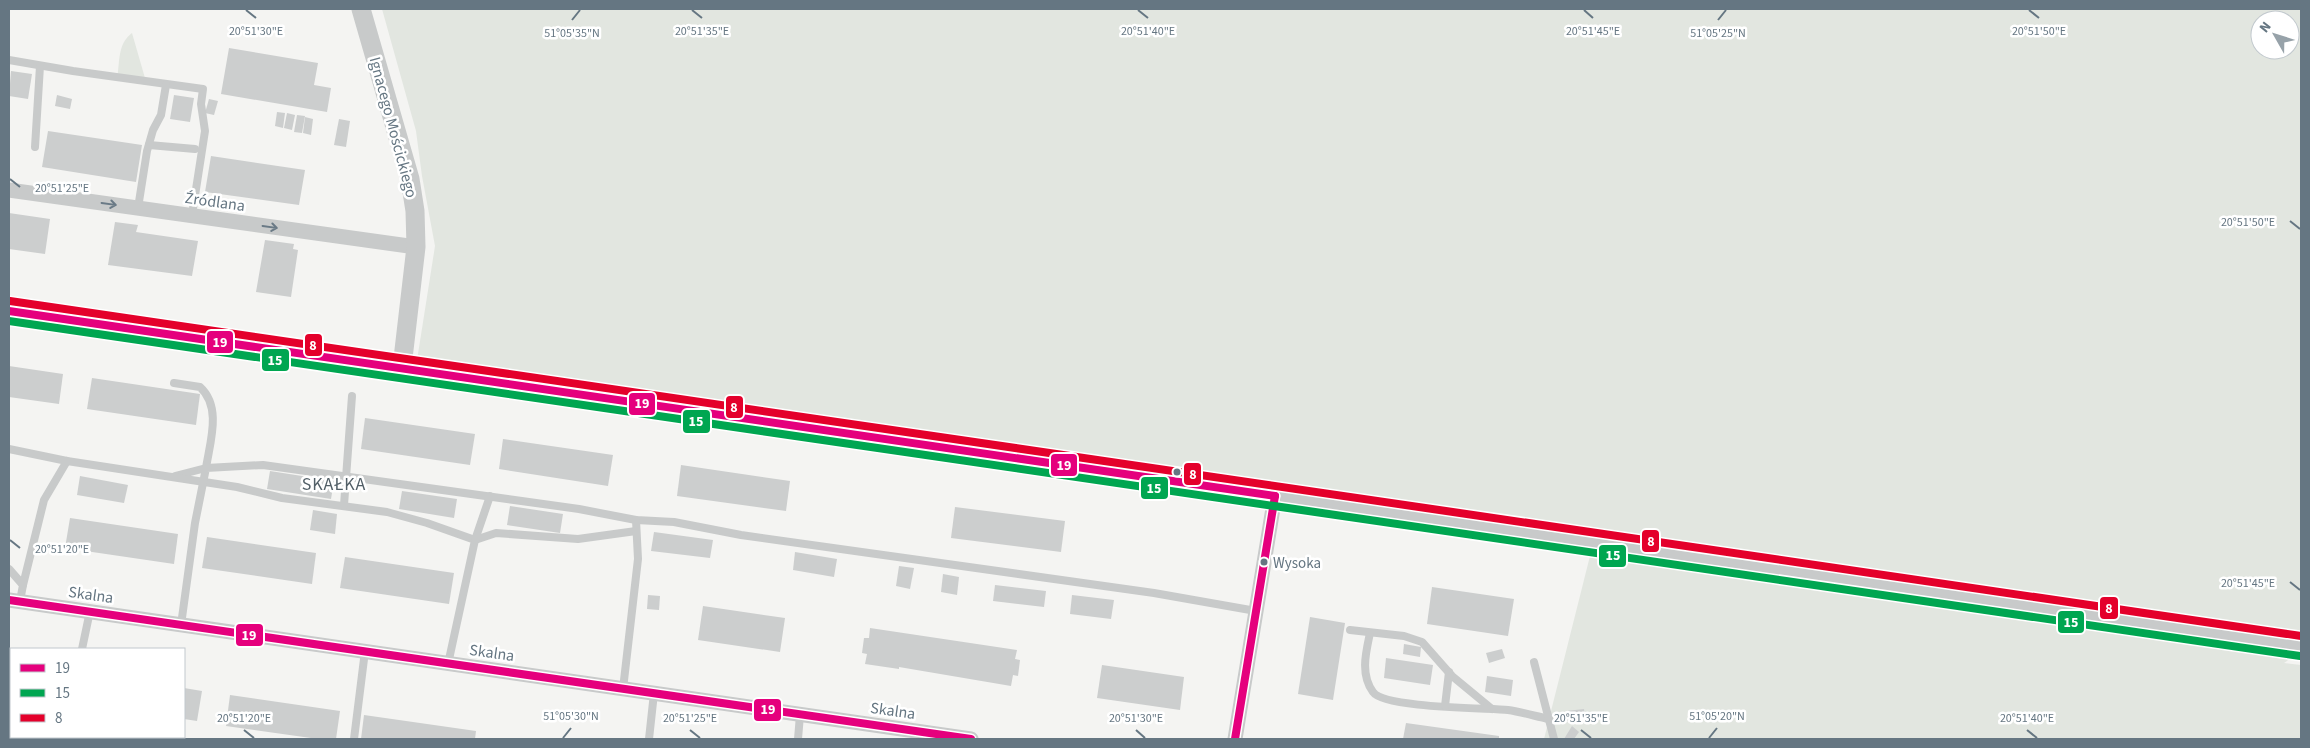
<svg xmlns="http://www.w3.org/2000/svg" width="2310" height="748" viewBox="0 0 2310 748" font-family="'Source Sans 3',sans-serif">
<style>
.green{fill:#e2e6e0;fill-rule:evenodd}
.building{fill:#cccece}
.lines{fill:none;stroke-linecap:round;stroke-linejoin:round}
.service{stroke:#c8caca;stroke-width:8}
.minor{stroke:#c8caca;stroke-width:15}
.tertiary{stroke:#c8caca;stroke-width:19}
.bus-1-casing{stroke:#fff;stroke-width:11}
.bus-2-casing{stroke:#fff;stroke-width:11}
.bus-3-casing{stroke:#fff;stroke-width:11}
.bus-1{stroke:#e5007d;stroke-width:8}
.bus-2{stroke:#00a651;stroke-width:8}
.bus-3{stroke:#e4002b;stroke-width:8}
.oneway{stroke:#6a7a86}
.ticks{fill:none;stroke:#657682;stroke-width:2}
.bus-dot{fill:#657682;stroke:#fff;stroke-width:2}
.labels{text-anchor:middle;stroke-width:5;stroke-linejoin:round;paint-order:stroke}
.bus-label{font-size:15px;fill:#657682;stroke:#fff;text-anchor:start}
.street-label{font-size:16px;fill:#657682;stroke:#fff}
.neighbourhood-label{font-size:18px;letter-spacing:1px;fill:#525f67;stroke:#fff}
.ticks-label{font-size:12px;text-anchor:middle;fill:#657682;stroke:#fff;stroke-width:5;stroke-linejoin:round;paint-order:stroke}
.line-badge{stroke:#fff;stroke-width:2}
.badge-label{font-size:14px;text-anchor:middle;font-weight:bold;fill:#fff}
</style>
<rect width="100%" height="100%" fill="#f4f4f2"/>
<!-- green -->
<g class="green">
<path d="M382,9H2301V651L2284,663L2301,665V739H1544L1592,548L415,373L435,246L422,176L416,131ZM2260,20H2290V50H2260Z"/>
<path d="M132,33L147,85L117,80C120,63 117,44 132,33Z"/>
</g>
<!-- building -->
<g class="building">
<polygon points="229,48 318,63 314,85 331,88 327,112 221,94"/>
<polygon points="11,71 32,74 28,99 9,96"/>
<polygon points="57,95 72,99 70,109 55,106"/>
<polygon points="174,95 194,98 190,122 170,119"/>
<polygon points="209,99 218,101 214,115 205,113"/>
<polygon points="277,112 285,113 283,128 275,126"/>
<polygon points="287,113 295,115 292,130 284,128"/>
<polygon points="297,115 305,116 302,133 294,132"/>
<polygon points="305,117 313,119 311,135 303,133"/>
<polygon points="339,119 350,121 346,147 334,145"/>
<polygon points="48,131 142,145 136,182 42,167"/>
<polygon points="211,156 305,170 299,205 205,192"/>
<polygon points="9,213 50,219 45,254 9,249"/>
<polygon points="115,222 138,225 136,232 198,241 192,276 108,265"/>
<polygon points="265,240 294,244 293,249 298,250 291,297 256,292"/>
<polygon points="9,366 63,374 59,404 9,397"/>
<polygon points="92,378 200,394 196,425 87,409"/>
<polygon points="365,418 475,434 470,465 361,449"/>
<polygon points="503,439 613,455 608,486 499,469"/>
<polygon points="681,465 790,481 786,511 677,496"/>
<polygon points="270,471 334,481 331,499 267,489"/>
<polygon points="80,476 128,485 124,503 77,495"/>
<polygon points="402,491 457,499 454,518 399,509"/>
<polygon points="510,506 563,514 560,533 507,525"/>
<polygon points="955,507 1065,521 1061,552 951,538"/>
<polygon points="313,510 337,514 335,534 310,530"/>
<polygon points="70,518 178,534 174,564 65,548"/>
<polygon points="654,532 713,540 710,558 651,551"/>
<polygon points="207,537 316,553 312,584 202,568"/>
<polygon points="795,552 837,559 834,577 793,570"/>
<polygon points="345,557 454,573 449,604 340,588"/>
<polygon points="899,566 914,568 910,589 896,586"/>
<polygon points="943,574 959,577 957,595 941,592"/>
<polygon points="995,585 1046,591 1044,607 993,601"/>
<polygon points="1432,587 1514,599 1508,636 1427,624"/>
<polygon points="648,595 660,596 659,610 647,609"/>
<polygon points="1072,595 1114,600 1111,619 1070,614"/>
<polygon points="703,606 785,618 780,652 698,640"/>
<polygon points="1310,617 1345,623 1333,700 1298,694"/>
<polygon points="870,628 1017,650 1015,659 1020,660 1018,676 1013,675 1011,686 899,667 899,669 865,664 867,654 862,653 864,638 869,638"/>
<polygon points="1404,644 1421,647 1420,657 1403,654"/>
<polygon points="1502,649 1505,658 1489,663 1486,653"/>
<polygon points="1386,658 1433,665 1430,685 1384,678"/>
<polygon points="9,662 11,663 11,694 9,693"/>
<polygon points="1102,665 1184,677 1180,710 1097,698"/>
<polygon points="1487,676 1513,680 1511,696 1485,692"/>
<polygon points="184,688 202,691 197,721 184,719"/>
<polygon points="230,695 340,711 336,739 318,739 226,726"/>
<polygon points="1584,709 1585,719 1567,721 1566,711"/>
<rect x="1588" y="713" width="10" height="8"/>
<polygon points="364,715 476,731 475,739 361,739"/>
<polygon points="1406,723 1499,736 1499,739 1403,739"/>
<polygon points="1572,726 1579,732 1574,739 1564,739"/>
</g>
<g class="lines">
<!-- service -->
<g class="service">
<polyline points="9,60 73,71 203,89 201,104 205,131 192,215"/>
<polyline points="149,145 195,149"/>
<polyline points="35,147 40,66"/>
<polyline points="138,208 147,151 153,130 161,115 166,85"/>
<path d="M174,383L200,387C222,407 210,442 206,468L175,476"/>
<polyline points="9,449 67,461 237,487 282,498 387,512 427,523 475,540 448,664"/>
<polyline points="344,505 352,396"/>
<polyline points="475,540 496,533 578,539 636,531"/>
<polyline points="475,540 490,496"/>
<polyline points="9,569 23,585 20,601"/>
<polyline points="23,585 44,500 67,461"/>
<polyline points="181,625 195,523 206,468 263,465 579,509 636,520 674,522 741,535 1154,593 1256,611"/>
<polyline points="1350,630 1404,636 1422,642 1452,676 1492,709"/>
<path d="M1370,633C1366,652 1360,674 1373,692C1384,708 1484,708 1508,710C1521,712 1535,716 1549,719"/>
<polyline points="82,649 90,611"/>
<polyline points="1534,662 1554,739"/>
<polyline points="623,689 638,559 636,520"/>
<polyline points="1445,706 1449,672"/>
<polyline points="66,739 66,737"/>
<polyline points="354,739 365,651"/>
<polyline points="649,739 654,693"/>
<polyline points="798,739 800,715"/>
</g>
<!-- minor -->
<g class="minor">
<polyline points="9,190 416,247"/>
<polyline points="402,367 1371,511 2301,646"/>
<polyline points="9,600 971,739"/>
<polyline points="1235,739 1275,496"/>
</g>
<!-- tertiary -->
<polyline class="tertiary" points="9,311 402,367 416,247 415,211 410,179 361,9"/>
<defs>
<g id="bus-1">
<polyline points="9,311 1275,496"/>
<polyline points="9,600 971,739"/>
<polyline points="1235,739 1275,496"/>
</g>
<polyline id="bus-2" points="9,321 2300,656"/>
<polyline id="bus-3" points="10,301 2301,636"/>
</defs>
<!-- bus-1 casing -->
<use href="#bus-1" class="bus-1-casing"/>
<!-- bus-2 casing -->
<use href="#bus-2" class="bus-2-casing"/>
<!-- bus-3 casing -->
<use href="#bus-3" class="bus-3-casing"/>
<!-- bus-1 -->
<use href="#bus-1" class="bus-1"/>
<!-- bus-2 -->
<use href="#bus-2" class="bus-2"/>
<!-- bus-3 -->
<use href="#bus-3" class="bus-3"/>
</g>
<!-- one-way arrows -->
<defs><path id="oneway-shaft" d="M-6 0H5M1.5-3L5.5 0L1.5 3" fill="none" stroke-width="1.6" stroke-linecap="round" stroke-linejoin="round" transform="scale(1.25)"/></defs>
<g class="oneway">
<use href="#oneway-shaft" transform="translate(109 204) rotate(8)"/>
<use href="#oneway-shaft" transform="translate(270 227) rotate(8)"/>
</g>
<!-- ticks -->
<path class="ticks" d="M246,10L256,18M692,10L702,18M1138,10L1148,18M1584,10L1593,18M2029,10L2039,18M572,20L580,10M1718,20L1726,10M10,179L20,187M2290,221L2300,229M10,540L20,548M2290,582L2300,590M244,730L254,738M690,730L700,738M1136,730L1145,738M1581,730L1591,738M2027,730L2037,738M563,738L571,728M1709,738L1717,728"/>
<!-- markers -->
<g class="bus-dot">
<circle cx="1177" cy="472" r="4.5"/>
<circle cx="1264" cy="562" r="4.5"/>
</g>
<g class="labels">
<!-- bus labels -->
<g class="bus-label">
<text x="1273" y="568">Wysoka</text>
</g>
<!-- street labels -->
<g class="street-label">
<text transform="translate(394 127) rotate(75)" y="6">Ignacego Mościckiego</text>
<text transform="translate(215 201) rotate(8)" y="6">Źródlana</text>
<text transform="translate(91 594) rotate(8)" y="6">Skalna</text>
<text transform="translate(492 652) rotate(8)" y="6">Skalna</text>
<text transform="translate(893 710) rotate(8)" y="6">Skalna</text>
</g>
<!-- neighbourhood labels -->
<g class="neighbourhood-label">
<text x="334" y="490">SKAŁKA</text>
</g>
</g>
<g class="ticks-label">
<text x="256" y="35">20°51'30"E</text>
<text x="702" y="35">20°51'35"E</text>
<text x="1148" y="35">20°51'40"E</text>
<text x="1593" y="35">20°51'45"E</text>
<text x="2039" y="35">20°51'50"E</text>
<text x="572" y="37">51°05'35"N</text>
<text x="1718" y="37">51°05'25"N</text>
<text x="62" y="192">20°51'25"E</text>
<text x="2248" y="226">20°51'50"E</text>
<text x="62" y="553">20°51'20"E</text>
<text x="2248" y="587">20°51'45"E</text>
<text x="571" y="720">51°05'30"N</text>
<text x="1717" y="720">51°05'20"N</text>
<text x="244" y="722">20°51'20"E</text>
<text x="690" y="722">20°51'25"E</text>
<text x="1136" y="722">20°51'30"E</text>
<text x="1581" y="722">20°51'35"E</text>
<text x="2027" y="722">20°51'40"E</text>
</g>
<g class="line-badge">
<rect x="206" y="330" width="28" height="24" rx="5" fill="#e5007d"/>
<rect x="304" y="333" width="19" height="24" rx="5" fill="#e4002b"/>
<rect x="261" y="348" width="29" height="24" rx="5" fill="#00a651"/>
<rect x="628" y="392" width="28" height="24" rx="5" fill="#e5007d"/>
<rect x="725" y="395" width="19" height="24" rx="5" fill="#e4002b"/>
<rect x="682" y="409" width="29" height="25" rx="5" fill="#00a651"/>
<rect x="1050" y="453" width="28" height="24" rx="5" fill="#e5007d"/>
<rect x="1183" y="462" width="19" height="24" rx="5" fill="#e4002b"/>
<rect x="1140" y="476" width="29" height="24" rx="5" fill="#00a651"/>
<rect x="1641" y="529" width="19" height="24" rx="5" fill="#e4002b"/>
<rect x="1598" y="544" width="29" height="24" rx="5" fill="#00a651"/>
<rect x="2099" y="596" width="20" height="24" rx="5" fill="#e4002b"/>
<rect x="2057" y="610" width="28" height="24" rx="5" fill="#00a651"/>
<rect x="235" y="623" width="29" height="24" rx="5" fill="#e5007d"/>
<rect x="753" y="698" width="29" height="24" rx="5" fill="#e5007d"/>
</g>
<g class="badge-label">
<text x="220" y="347">19</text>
<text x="313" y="350">8</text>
<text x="275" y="365">15</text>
<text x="642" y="408">19</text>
<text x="734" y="412">8</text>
<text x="696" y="426">15</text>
<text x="1064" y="470">19</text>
<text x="1193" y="479">8</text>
<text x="1154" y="493">15</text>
<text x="1651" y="546">8</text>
<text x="1613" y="560">15</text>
<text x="2109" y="613">8</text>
<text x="2071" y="627">15</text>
<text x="249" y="640">19</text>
<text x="768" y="714">19</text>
</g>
<!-- border -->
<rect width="2310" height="748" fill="none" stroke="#657682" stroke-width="20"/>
<!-- legend -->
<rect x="10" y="648" width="175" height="90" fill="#ffffff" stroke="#c1c8cd"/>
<rect x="20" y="664" width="25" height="8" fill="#e5007d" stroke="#c1c8cd"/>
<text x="55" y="673" font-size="15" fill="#657682">19</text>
<rect x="20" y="689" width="25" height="8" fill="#00a651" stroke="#c1c8cd"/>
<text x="55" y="698" font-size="15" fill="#657682">15</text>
<rect x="20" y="714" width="25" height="8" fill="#e4002b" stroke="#c1c8cd"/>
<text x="55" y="723" font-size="15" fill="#657682">8</text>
<!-- north arrow -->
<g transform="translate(2275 35) rotate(309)"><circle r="24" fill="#ffffff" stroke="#c1c8cd"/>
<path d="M0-4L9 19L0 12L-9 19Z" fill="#97a2a9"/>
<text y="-8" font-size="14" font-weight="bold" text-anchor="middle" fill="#657682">N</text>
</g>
</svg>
